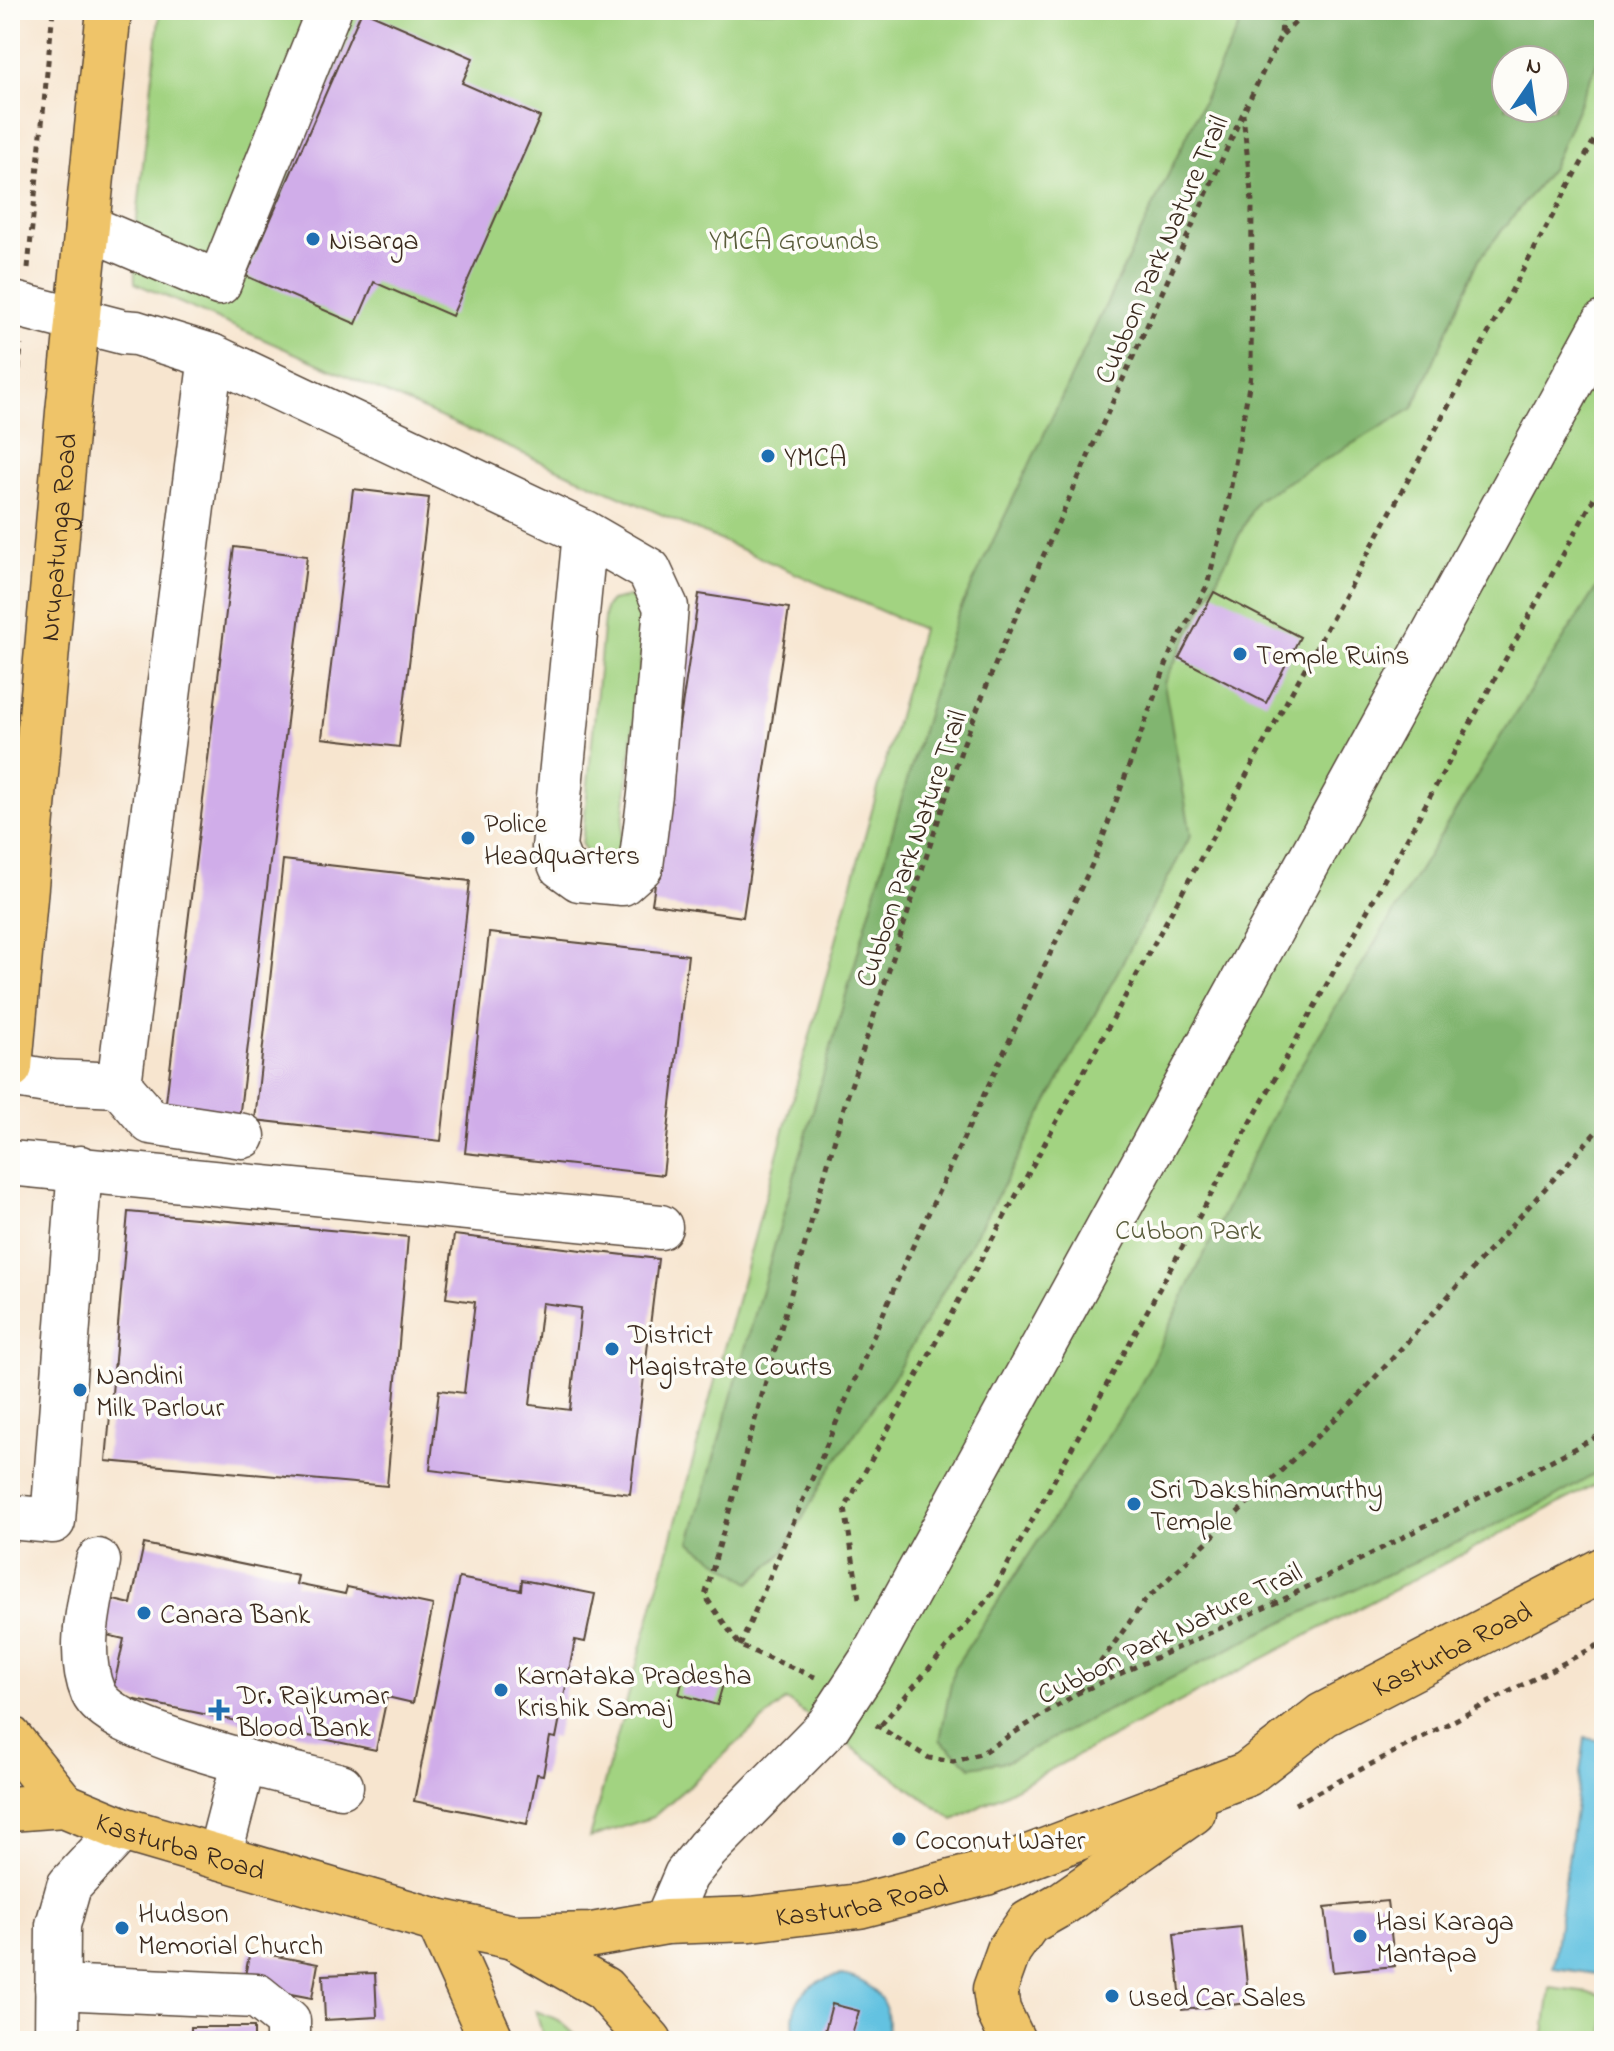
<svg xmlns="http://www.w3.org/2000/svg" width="1614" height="2051" viewBox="0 0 1614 2051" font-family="'Indie Flower',sans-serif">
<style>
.green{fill:#a2d381;stroke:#6e7e50;stroke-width:2;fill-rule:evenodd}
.forest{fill:#81b56f;stroke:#5e7046;stroke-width:2;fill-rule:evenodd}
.water{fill:#63c2e1;stroke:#4f7680;stroke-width:2}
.building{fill:#d0ade9;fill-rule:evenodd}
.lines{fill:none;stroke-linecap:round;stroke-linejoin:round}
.minor-casing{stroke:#574639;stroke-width:47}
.major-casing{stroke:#574639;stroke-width:47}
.path{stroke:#574639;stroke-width:5;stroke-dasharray:6 6;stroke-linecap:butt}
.minor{stroke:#fff;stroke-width:44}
.major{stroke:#efc469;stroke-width:44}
.poi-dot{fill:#1f6fb2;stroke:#fdfcf7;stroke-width:3}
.labels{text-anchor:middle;stroke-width:7;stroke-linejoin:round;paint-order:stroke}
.poi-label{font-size:28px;fill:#3b2a1e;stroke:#fdfcf7;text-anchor:start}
.park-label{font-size:28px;fill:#5a5d3c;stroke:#fdfcf7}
.street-label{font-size:28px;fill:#3b2a1e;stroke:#fdfcf7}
</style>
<rect width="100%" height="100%" fill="#fdfcf7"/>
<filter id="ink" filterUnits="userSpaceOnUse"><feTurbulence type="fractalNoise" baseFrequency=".0125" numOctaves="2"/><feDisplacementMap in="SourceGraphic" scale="16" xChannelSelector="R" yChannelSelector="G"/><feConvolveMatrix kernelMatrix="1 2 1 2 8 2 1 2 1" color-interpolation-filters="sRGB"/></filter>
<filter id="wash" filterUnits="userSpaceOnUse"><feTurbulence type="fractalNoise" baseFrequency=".006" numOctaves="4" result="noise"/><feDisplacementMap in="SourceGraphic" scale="32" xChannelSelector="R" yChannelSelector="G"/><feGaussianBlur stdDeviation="1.8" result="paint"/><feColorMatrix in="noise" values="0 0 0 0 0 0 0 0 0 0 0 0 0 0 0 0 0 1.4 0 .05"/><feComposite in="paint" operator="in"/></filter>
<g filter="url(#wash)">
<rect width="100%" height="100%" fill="#f7e5cf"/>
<!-- green -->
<g class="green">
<path d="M160,10H1604V1480L954,1820L786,1700L653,1817L589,1838L922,629L135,283L134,246ZM1506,60H1554V108H1506Z"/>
<path d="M629,597L636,600L646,613L620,850C606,863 592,862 582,845L605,608L611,601Z"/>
<polygon points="1550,1988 1604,1995 1604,2041 1543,2041"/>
<polygon points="536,2011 559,2020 582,2041 544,2041"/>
</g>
<!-- forest -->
<g class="forest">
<path d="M1247,10H1604V46L1552,168L1479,259L1413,408L1257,500L1164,683L1191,835L993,1204L895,1375L826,1476L784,1552L750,1583L690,1542L906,784L956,618ZM1506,60H1554V108H1506Z"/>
<polygon points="1604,576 1604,1469 1550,1500 1274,1626 1008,1761 971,1767 940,1740 954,1668 1138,1390 1279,1101 1499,739"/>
</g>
<!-- water -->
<g class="water">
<polygon points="1585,1738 1604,1741 1604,1975 1553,1968"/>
<path d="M842,1975C874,1981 897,2007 884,2041H797C784,2004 806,1980 842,1975Z"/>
</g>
<g id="blocks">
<!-- building -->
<g class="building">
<polygon points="362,10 473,58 462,83 540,117 452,316 374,282 356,324 246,276"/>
<polygon points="353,489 429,498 399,747 322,738"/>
<polygon points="234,547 307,556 239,1119 165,1110"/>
<polygon points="1214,592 1300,637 1266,703 1179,658"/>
<polygon points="699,594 789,608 743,917 652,904"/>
<polygon points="283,860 470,881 441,1141 255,1120"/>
<polygon points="489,933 688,955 663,1175 465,1153"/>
<polygon points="128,1212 408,1237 387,1486 106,1461"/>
<path d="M454,1235L658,1259L630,1494L430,1470L439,1390L464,1393L475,1302L446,1298ZM542,1303L581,1308L570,1410L530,1405Z"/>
<polygon points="144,1544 298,1576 296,1584 345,1594 347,1587 433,1605 413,1703 387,1697 376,1750 112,1695 124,1639 94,1632 101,1597 131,1604"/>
<polygon points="459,1578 521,1590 522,1580 595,1594 585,1642 575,1640 556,1738 550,1737 543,1775 537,1774 527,1824 414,1801"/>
<polygon points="685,1671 724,1681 717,1705 679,1694"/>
<polygon points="1387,1901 1395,1966 1333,1972 1325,1907"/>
<polygon points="1241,1927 1249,2003 1182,2010 1174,1934"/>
<polygon points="250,1951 318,1964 312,1998 243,1985"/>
<polygon points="375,1973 377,2017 325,2020 323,1975"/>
<polygon points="832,2004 859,2011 851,2038 825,2031"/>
<rect x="191" y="2027" width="63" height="14"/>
<rect x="329" y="2034" width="48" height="7"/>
</g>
</g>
</g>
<g filter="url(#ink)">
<use href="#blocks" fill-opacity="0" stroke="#574639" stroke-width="2"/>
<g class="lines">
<defs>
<g id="minor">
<polyline points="87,227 219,283 329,10"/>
<polyline points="10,303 123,332 136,333 211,356 585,533 554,848 561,866 579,879 622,883 641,866 650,794 666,607 649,570 585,533"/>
<polyline points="10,1075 53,1082 119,1085 211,356"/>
<polyline points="119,1085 151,1122 243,1136"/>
<polyline points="10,1163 660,1227"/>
<polyline points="10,1517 53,1521 80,1168"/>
<path d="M98,1561C90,1602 76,1652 93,1693C112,1735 294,1774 341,1786"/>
<polyline points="219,1857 244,1761"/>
<polyline points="666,1922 686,1875 707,1849 828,1726 870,1662 1604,323"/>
<polyline points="57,1987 257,1996 288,2021 288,2041"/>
<polyline points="57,2041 58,1925 69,1886 122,1829"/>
</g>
<g id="major">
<path id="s1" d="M10,1067L68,412L109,10"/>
<polyline points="10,1738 64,1805"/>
<path id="s2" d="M10,1809L64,1805L122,1829L438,1921L513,1937L592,1935L666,1922L751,1919L859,1906L986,1873L1247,1774L1323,1715L1604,1569"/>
<polyline points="438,1921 492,2041"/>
<polyline points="513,1937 604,1989 650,2041"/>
<polyline points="1013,2041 998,2010 995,1989 1009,1950 1028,1923 1063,1903 1193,1812"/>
</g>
</defs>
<!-- minor casing -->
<use href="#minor" class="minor-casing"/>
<!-- major casing -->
<use href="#major" class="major-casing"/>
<!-- path -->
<g class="path">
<polyline points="1282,35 1309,10"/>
<polyline points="28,268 53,10"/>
<polyline points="10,477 21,345"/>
<polyline points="859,1598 845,1508 1604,122"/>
<polyline points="740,1646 905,1263 1096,856 1170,654 1207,586 1227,508 1251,375 1252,202 1243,114"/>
<polyline points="815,1677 740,1646 705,1596 843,1110 963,745 1003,645 1243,113 1281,35 1283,10"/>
<polyline points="1079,1692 1144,1602 1353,1402 1604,1123"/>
<polyline points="876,1725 929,1758 953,1762 980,1754 1078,1693 1284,1599 1604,1433"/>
<polyline points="881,1725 991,1595 1604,480"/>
<polyline points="1295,1804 1604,1642"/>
</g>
<!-- minor -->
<use href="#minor" class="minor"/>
<!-- major -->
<use href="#major" class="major"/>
</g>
</g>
<!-- markers -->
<g class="poi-dot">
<circle cx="313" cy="239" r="8"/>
<circle cx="768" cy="456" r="8"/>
<circle cx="1240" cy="654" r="8"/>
<circle cx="468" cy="838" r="8"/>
<circle cx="612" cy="1349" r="8"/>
<circle cx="80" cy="1390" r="8"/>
<circle cx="1134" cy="1504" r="8"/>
<circle cx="144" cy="1613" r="8"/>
<circle cx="501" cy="1690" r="8"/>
<path d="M215 1698h8v8h8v8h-8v8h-8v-8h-8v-8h8z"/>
<circle cx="899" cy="1839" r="8"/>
<circle cx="122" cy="1928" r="8"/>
<circle cx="1360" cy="1936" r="8"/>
<circle cx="1112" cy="1996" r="8"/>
</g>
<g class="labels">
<!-- poi labels -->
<g class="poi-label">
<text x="329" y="249">Nisarga</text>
<text x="784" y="466">YMCA</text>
<text x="1256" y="664">Temple Ruins</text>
<text x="484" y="832">Police<tspan x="484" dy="32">Headquarters</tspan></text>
<text x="628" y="1343">District<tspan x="628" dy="32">Magistrate Courts</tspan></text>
<text x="96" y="1384">Nandini<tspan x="96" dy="32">Milk Parlour</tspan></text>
<text x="1150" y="1498">Sri Dakshinamurthy<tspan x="1150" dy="32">Temple</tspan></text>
<text x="160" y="1623">Canara Bank</text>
<text x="517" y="1684">Karnataka Pradesha<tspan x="517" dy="32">Krishik Samaj</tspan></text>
<text x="237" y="1704">Dr. Rajkumar<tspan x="237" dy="32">Blood Bank</tspan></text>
<text x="915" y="1849">Coconut Water</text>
<text x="138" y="1922">Hudson<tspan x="138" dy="32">Memorial Church</tspan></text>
<text x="1376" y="1930">Hasi Karaga<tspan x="1376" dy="32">Mantapa</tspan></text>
<text x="1128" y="2006">Used Car Sales</text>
</g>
<!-- park labels -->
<g class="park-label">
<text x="794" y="249">YMCA Grounds</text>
<text x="1188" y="1239">Cubbon Park</text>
</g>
<!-- street labels -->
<g class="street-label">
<text transform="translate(1160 249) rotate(-66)" y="10">Cubbon Park Nature Trail</text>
<text dy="10" stroke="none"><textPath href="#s1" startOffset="532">Nrupatunga Road</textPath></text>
<text transform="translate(910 848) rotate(-71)" y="10">Cubbon Park Nature Trail</text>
<text transform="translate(1169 1632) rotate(-26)" y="10">Cubbon Park Nature Trail</text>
<text dy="10" stroke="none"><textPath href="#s2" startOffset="1522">Kasturba Road</textPath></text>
<text dy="10" stroke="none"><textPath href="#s2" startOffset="178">Kasturba Road</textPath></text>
<text dy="10" stroke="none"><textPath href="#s2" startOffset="874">Kasturba Road</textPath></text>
</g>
</g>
<!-- margin -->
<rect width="1614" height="2051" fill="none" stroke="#fdfcf7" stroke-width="40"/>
<!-- north arrow -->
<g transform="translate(1530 84) rotate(13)"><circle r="38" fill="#fdfcf7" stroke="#afa8a0" stroke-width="2"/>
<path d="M0-6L14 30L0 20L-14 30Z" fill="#1f6fb2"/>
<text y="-12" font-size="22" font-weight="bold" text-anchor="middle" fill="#3b2a1e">N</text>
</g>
</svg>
